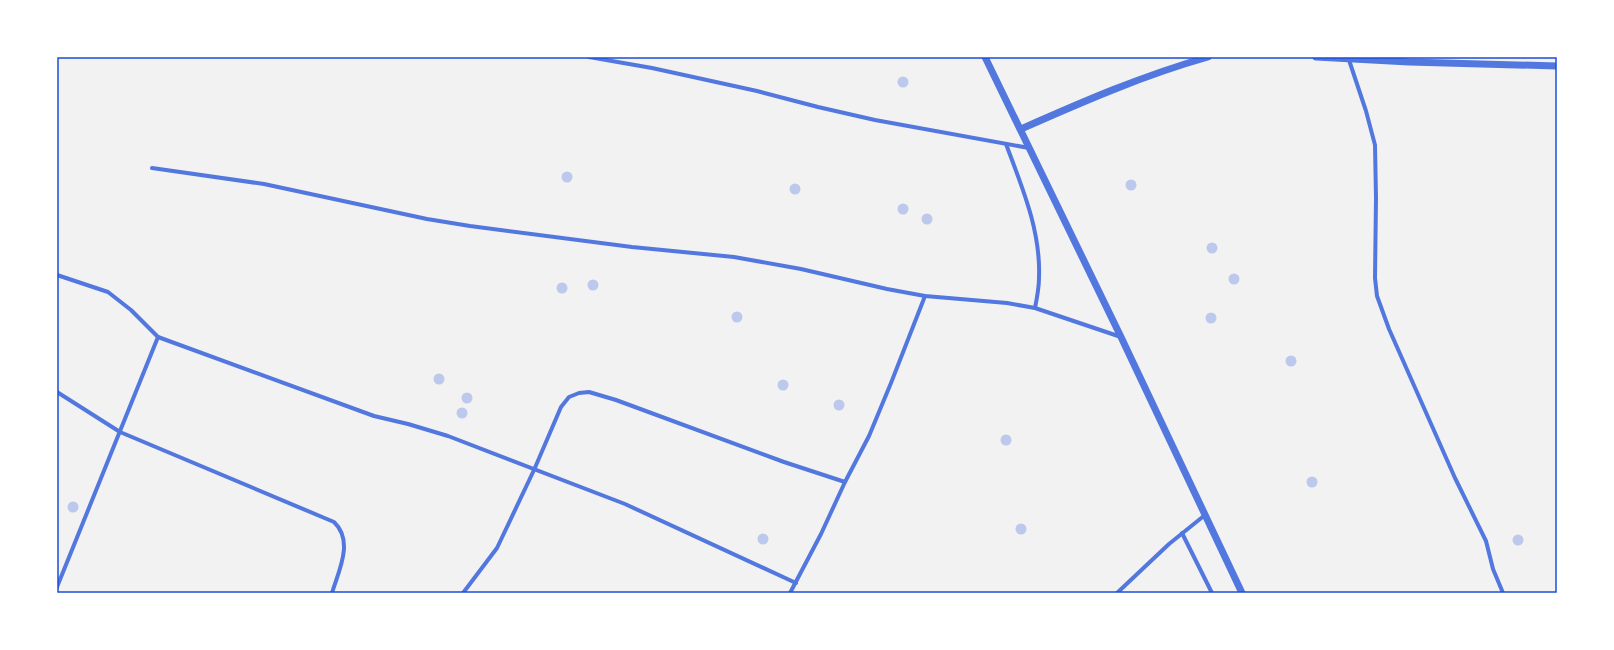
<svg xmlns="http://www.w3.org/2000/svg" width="1614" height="650" viewBox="0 0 1614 650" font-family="Signika,sans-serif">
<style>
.building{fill:#bdc9ec}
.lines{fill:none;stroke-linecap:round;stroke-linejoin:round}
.minor{stroke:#5277de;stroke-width:4}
.tertiary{stroke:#5277de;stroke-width:7}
.neatline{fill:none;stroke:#1d4ed8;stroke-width:1.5}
</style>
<rect width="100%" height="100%" fill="#f2f2f2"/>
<!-- building -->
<g class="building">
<circle cx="903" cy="82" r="5.5"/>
<circle cx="567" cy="177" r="5.5"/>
<circle cx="1131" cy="185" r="5.5"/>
<circle cx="795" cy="189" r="5.5"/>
<circle cx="903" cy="209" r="5.5"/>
<circle cx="927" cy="219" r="5.5"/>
<circle cx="1212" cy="248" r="5.5"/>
<circle cx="1234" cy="279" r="5.5"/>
<circle cx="593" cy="285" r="5.5"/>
<circle cx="562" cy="288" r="5.5"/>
<circle cx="737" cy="317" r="5.5"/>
<circle cx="1211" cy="318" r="5.5"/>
<circle cx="1291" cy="361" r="5.5"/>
<circle cx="439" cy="379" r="5.5"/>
<circle cx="783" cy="385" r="5.5"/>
<circle cx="467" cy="398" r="5.5"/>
<circle cx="839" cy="405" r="5.5"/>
<circle cx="462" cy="413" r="5.5"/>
<circle cx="1006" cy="440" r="5.5"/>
<circle cx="1312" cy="482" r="5.5"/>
<circle cx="73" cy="507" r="5.5"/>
<circle cx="1021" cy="529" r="5.5"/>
<circle cx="763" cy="539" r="5.5"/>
<circle cx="1518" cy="540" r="5.5"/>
</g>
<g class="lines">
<!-- minor -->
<g class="minor">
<polyline points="589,57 652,68 757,91 818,107 875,120 1029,148"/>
<polyline points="1349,60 1366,111 1375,145 1376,198 1375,278 1377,296 1389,329 1455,478 1486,541 1493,569 1503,593"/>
<path d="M1006,144C1022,187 1041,231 1039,278C1039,288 1037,298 1035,308"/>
<polyline points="152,168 264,184 427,219 470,226 632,247 734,257 801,269 887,289 925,296 1007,303 1035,308 1121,337"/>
<polyline points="57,275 108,292 131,310 158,337 374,416 408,424 448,436 625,504 796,583"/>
<path d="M57,392L120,432L334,522C354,541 339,570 332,593"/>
<polyline points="1182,533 1212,593"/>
<polyline points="57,587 158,337"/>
<polyline points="463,593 497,548 534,470 561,407 569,397 579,393 589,392 616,400 784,462 845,482"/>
<polyline points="790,593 821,534 845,482 869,436 891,383 925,296"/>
<polyline points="1117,593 1169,544 1205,515"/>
</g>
<!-- tertiary -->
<g class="tertiary">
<polyline points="985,57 1121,337 1242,593"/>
<polyline points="1316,57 1409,62 1557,66"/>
<path d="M1021,129C1082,102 1144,75 1208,57"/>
</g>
</g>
<!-- border -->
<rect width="1614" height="650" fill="none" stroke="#ffffff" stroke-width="116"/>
<rect x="58" y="58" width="1498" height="534" class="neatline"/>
</svg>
